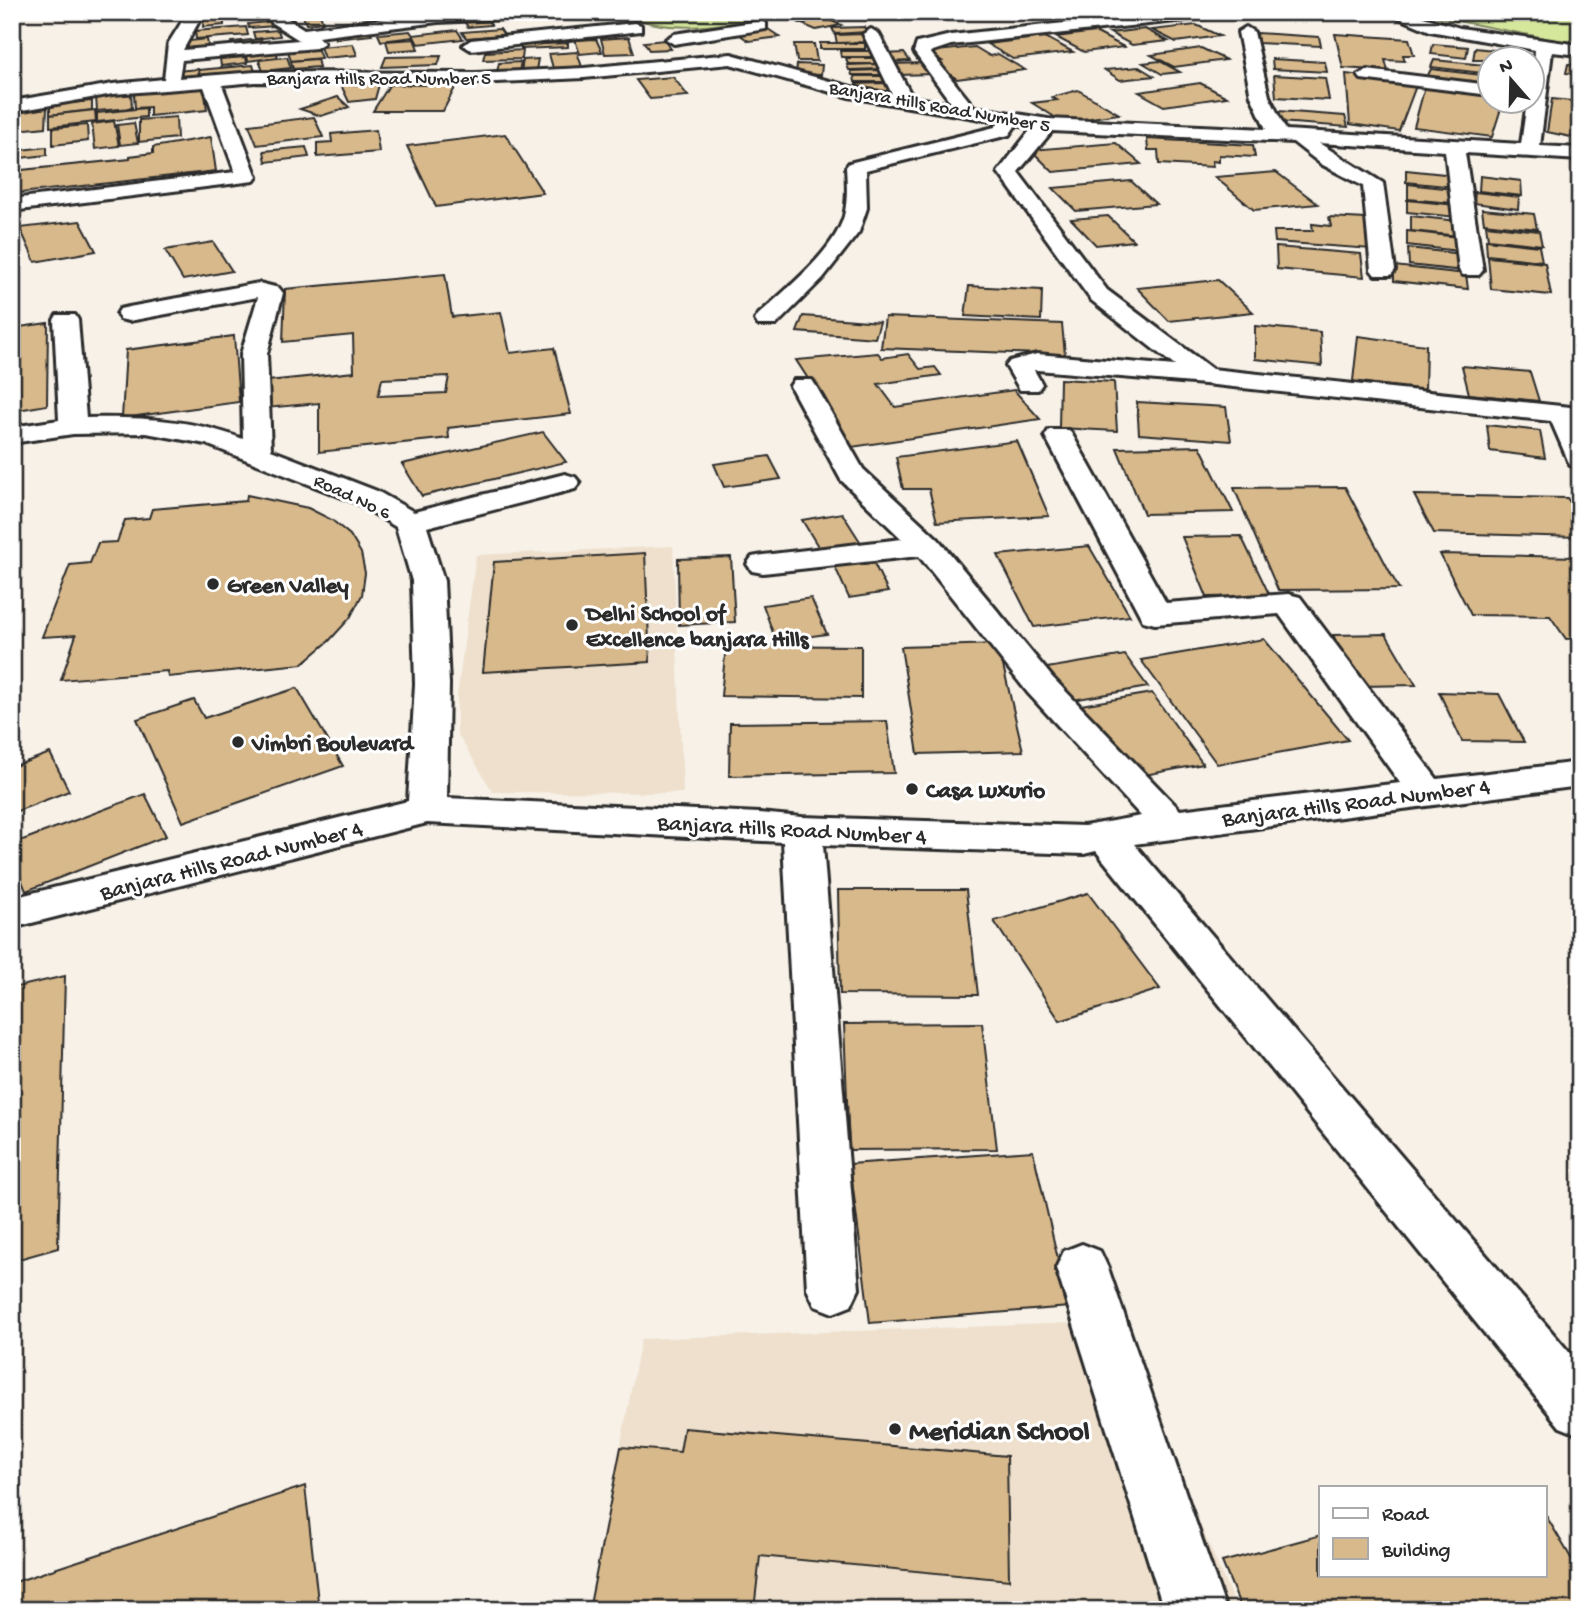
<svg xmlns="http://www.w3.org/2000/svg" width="1592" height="1622" viewBox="0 0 1592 1622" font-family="'Gochi Hand',sans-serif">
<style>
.built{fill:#eee0cc}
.green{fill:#d5e79b;stroke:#808963;stroke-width:2}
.building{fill:#d8b98b;stroke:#2b2b2b;stroke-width:2;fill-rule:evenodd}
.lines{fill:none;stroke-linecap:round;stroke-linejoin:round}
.minor-casing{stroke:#2b2b2b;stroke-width:6}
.minor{fill:#fff;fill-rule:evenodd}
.poi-dot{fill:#2b2b2b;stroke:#fff;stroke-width:2.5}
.labels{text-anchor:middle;stroke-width:6;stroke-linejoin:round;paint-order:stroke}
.far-street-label{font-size:19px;fill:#2b2b2b;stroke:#fff}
.poi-label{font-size:23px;font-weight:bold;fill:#2b2b2b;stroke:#fff;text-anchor:start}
.street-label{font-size:23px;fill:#2b2b2b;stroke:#fff}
.near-poi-label{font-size:28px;font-weight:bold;fill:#2b2b2b;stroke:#fff;text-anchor:start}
</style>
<rect width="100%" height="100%" fill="#f7f1e8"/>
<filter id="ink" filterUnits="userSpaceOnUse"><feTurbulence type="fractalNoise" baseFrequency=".0143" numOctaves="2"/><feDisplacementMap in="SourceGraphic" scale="14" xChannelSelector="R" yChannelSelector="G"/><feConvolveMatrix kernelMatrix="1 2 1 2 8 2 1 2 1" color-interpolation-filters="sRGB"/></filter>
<g filter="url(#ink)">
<!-- built -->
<g class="built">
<polygon points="673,546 683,793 493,792 457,733 457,696 476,555"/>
<polygon points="1128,1321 1198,1519 1237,1610 589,1610 641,1339"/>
</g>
<!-- green -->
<g class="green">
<path d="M620,12H797C740,21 674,40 620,12Z"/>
<polygon points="1431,12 1580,12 1580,45 1438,17"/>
</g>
<!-- building -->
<g class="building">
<polygon points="224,13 224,25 203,27 204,14"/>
<polygon points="320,14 323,22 306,24 303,16"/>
<polygon points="486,18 491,25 468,27 463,20"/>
<polygon points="825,18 841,25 816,30 800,23"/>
<polygon points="275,21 275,26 249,28 248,24"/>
<polygon points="1196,25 1220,36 1176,42 1152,30"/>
<polygon points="246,27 248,35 196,39 195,31"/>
<polygon points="765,27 780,37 749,41 734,31"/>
<polygon points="864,27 867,32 835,34 832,28"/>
<polygon points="369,29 372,35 336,39 333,32"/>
<polygon points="500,29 504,35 466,38 462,32"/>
<polygon points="1145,29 1168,41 1132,45 1110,33"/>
<polygon points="278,30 280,36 255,39 253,32"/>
<polygon points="457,30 463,39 418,44 413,35"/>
<polygon points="410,31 414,37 381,41 378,34"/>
<polygon points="1095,32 1124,47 1084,52 1056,37"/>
<polygon points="1257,33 1319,37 1321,46 1258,43"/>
<polygon points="864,34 867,42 837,43 835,35"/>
<polygon points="1335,34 1409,39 1414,55 1403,55 1405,61 1385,60 1388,71 1343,68"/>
<polygon points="629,37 634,53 605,54 601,39"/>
<polygon points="1045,37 1073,52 1013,59 987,44"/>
<polygon points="207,39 209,52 183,54 181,42"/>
<polygon points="261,39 264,47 234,50 231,42"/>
<polygon points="414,39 418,49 389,51 386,41"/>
<polygon points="596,39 602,52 580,54 575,40"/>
<polygon points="665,40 671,49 649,50 644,42"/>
<polygon points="568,43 568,47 521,49 521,45"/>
<rect x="820" y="43" width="45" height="6"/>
<polygon points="353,44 357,55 324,58 320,47"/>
<polygon points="794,44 814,44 817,61 797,61"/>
<polygon points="1433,44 1468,47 1466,58 1431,54"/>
<polygon points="975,47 990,56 998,54 1025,70 957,79 933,63 942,61 927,52"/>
<polygon points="317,48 321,58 291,61 288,51"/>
<polygon points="1201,48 1226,60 1174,67 1151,55"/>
<polygon points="1475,48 1512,52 1512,60 1473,60"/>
<polygon points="275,49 278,57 248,61 246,51"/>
<polygon points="523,50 522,59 483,60 485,52"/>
<polygon points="840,51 872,51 873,57 841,57"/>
<polygon points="577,52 582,67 553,68 549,54"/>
<polygon points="904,53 910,61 891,62 885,54"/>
<polygon points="441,56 438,65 382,67 386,57"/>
<polygon points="246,57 247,63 221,66 220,59"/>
<polygon points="287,57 291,68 263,71 259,60"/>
<polygon points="846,58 878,58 880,64 848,64"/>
<polygon points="317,59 319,67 293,69 291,61"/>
<polygon points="538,59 536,70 521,71 523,60"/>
<polygon points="1272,59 1325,62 1327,72 1273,69"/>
<polygon points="1434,60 1484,65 1482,73 1431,67"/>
<polygon points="1160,61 1180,72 1162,74 1143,63"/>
<polygon points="521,62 519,71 497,72 499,63"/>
<polygon points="926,63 933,74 897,75 891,64"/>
<polygon points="797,64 822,65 821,75 796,74"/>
<polygon points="879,64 881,69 849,70 847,65"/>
<polygon points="1568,64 1580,65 1580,75 1566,73"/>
<polygon points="253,65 256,75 200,80 199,70"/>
<polygon points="1139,67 1154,76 1120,80 1105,70"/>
<polygon points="198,69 199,78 178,80 177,71"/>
<polygon points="1431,69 1490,76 1490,85 1427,77"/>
<polygon points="881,70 882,75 852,75 851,71"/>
<polygon points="1346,74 1417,83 1399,131 1350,124"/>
<polygon points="1274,75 1325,78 1329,100 1276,97"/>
<polygon points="854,76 887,76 889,82 855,82"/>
<polygon points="673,77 688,96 650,99 636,80"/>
<polygon points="380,81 375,99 349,102 341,85"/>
<polygon points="886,83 889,92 858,93 856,84"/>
<polygon points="1200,83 1227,97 1164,106 1139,92"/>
<polygon points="390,84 457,84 443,111 373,111"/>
<polygon points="204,86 207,110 150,116 150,107 135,108 134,93"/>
<polygon points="1425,86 1490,93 1490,102 1503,102 1492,137 1414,127"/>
<polygon points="1078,90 1119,114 1063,122 1032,103 1057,100 1052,97"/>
<polygon points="131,93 132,108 97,111 96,97"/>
<polygon points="338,97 349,107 321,116 300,109"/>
<polygon points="1552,99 1580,102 1580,130 1576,138 1547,132"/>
<polygon points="92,101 92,110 50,115 50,105"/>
<polygon points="47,108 46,127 17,130 18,111"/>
<polygon points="146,108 146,117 97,122 97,113"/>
<polygon points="95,110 96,122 50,127 50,115"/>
<polygon points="1278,111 1345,116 1348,127 1279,122"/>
<polygon points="176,117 177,138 139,142 139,120"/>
<polygon points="314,117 323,137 257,145 249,125"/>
<polygon points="114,121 119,146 95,149 92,124"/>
<polygon points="134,123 138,143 120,145 117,125"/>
<polygon points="87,125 88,141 53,145 53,128"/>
<polygon points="376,130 379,152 317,157 317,143 332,142 331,134"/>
<polygon points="505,134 543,193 436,207 407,146"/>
<polygon points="211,137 216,171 12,194 12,171 130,159 130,156 153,153 153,147"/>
<polygon points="1147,139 1253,145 1255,157 1219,155 1219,162 1212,161 1213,167 1159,164 1158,150 1148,150"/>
<polygon points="1116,143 1141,164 1053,172 1031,150"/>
<polygon points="47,147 47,155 12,159 12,151"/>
<polygon points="306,147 309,157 266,162 264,151"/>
<polygon points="1406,170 1454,175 1455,187 1406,182"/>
<polygon points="1276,172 1318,204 1254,210 1215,177"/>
<polygon points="1480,176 1521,181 1522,196 1479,191"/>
<polygon points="1131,181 1156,204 1076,211 1053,188"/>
<polygon points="1408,184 1452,189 1453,203 1408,199"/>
<polygon points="1475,192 1519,197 1518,209 1474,203"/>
<polygon points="1407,200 1456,205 1457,217 1407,212"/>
<polygon points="1482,209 1534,214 1537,229 1484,223"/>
<polygon points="1108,216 1134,241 1096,245 1071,219"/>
<polygon points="1411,216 1458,221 1459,236 1411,231"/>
<polygon points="1329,217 1366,219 1372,249 1275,242 1274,231 1313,231 1312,224 1331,226"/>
<polygon points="80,221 96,251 35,262 20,228"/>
<polygon points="1486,225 1539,231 1542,245 1488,239"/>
<polygon points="1407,231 1458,237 1459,251 1407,245"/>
<polygon points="1486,240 1539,246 1542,261 1487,255"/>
<polygon points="213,242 232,271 183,280 165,250"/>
<polygon points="1276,247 1361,254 1364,277 1277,269"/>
<polygon points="1408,248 1462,254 1464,271 1409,265"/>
<polygon points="1488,257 1545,263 1551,295 1491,289"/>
<polygon points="1394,266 1466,274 1468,289 1394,281"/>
<path d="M445,274L452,317L501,312L510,353L554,348L571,414L448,428L449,438L319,452V403L266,408L268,381L354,372L353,335L283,342L285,289ZM449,376L446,393L378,396L382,379Z"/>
<polygon points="1218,280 1253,312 1169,321 1137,288"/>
<polygon points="969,286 1042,290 1041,320 965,316"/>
<polygon points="803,316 880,322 875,338 797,332"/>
<polygon points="885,317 1062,324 1065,355 881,348"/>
<polygon points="48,323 47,405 12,411 12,328"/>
<polygon points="1255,326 1320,332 1322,366 1255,359"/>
<polygon points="234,336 239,402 122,418 126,350"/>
<polygon points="1358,336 1426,345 1425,391 1353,381"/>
<polygon points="878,353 882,358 908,354 920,369 935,367 941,375 878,384 895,407 1014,390 1040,419 852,447 796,360"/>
<polygon points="1462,366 1530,372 1539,401 1469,394"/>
<polygon points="1060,379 1114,382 1117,431 1059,428"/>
<polygon points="1137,402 1226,407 1231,441 1139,434"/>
<polygon points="1487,425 1540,431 1545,458 1490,451"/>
<polygon points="543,432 566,462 422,496 402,464"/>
<polygon points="1017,441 1049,516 937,522 929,489 903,489 896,457"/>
<polygon points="1200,446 1233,512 1144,514 1117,448"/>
<polygon points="769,456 781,479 724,487 714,464"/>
<polygon points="1345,487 1399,589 1278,590 1234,488"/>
<polygon points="247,495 308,508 332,520 350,535 361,553 365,573 362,595 350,618 329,641 302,664 168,677 167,671 61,680 76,635 42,637 70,565 90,563 98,543 117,542 125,520 149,518 152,509 246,501"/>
<polygon points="1414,495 1567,498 1580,517 1580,537 1434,533"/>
<polygon points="842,513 863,546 822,553 802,520"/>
<polygon points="1241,536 1270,596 1207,597 1182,537"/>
<polygon points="1089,546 1130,616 1034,627 998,555"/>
<polygon points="645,553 650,662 483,672 494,562"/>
<polygon points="1440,554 1580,557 1580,638 1566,639 1550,616 1471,615"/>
<polygon points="870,555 888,592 849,598 832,560"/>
<polygon points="731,557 735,622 679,625 678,559"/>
<polygon points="811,598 827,634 776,641 763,605"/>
<polygon points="1386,634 1416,685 1360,686 1333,635"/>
<polygon points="1264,639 1348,740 1217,764 1141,660"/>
<polygon points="998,644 1023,751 918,754 901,647"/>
<polygon points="726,645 861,646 861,698 721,696"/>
<polygon points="1125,655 1148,687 1067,701 1047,668"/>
<polygon points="297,688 343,766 183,822 137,719 194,700 204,718"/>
<polygon points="1439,692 1499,694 1524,742 1462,741"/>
<polygon points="1152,693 1203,764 1129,778 1081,705"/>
<polygon points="887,721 894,773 729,776 730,723"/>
<polygon points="50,753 69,791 12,813 12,767"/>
<polygon points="145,794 166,836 26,891 12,857 12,844"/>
<polygon points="838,890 966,890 978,995 840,994"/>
<polygon points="1088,893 1160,989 1060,1021 994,921"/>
<polygon points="65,976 58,1248 12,1261 12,988"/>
<polygon points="982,1023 997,1149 849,1150 844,1024"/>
<polygon points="1033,1151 1069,1307 870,1323 850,1164"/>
<polygon points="684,1428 1007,1456 1009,1580 760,1556 754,1610 589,1610 621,1447 680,1452"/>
<polygon points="305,1486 319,1610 12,1610 12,1583"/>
<polygon points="1545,1514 1580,1573 1580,1610 1242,1610 1222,1562 1321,1535 1321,1575 1545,1575"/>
</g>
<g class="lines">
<defs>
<g id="minor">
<path d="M188,12H204L183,50L299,40L272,23L267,12H283L285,17L304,29L438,12H554L546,17L438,22L318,37L324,43L316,48L182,60L179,78L255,72L476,73L584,68L731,54L851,87L892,94L863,34L871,29L879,34L912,97L952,104L914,52L917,43L951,35L1167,12H1222L1214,17L951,45L930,52L974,107L1048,119L1266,129L1251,96L1238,32L1246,27L1254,32L1269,96L1286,130L1521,144L1527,102H1532L1535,50L1430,31L1385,12H1407L1460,28L1580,45V55L1552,52L1540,146L1580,148V160L1465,153L1483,270L1479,275H1463L1459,270L1445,151L1319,143L1383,183L1395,270L1391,275H1375L1371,270L1363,186L1321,164L1293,142L1052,131L1018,172L1107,290L1212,369L1580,408V467L1570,465L1551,421L1205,384L1037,370H1034L1042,384L1038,390H1020L1006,366L1010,361L1037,354L1175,366L1091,300L998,172L1032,128L1016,125L1009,135L866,170L867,208L859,232L823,278L776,325H758L755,320L758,315C785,290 834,252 844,216C848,200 847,183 846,167L849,163L995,127L999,122L849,97L730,64L584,78L476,83L255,82L222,85L257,177L254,181L12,211V199L235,172L204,87L113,94L12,112V101L113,84L164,79L168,44Z"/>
<polygon points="760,21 766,23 766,29 674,44 666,39 674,34"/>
<polygon points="635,23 641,25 641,31 471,50 463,45 471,40"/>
<polygon points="1367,70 1490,85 1490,95 1361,79 1358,75"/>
<path d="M259,283L279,288L283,293L267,354L271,450L377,491L414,512L565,474L575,477L580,483L575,489L427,527L444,581L449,684L447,798L759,813L802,817L1084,826L1141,816L1028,693L919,556L763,573L752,571L747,564L752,557L763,555L902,539L841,480L790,386L794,380H812L816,386L863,469L938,539L1052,677L1180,810L1400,783L1279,614L1155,624L1143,621L1045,436L1049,430H1069L1073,436L1166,603L1288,594L1300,597L1437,779L1580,762V786L1134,844L1580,1365V1435L1560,1427L1096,851L1084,854L823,845L859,1289L851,1306L833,1313L815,1306L807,1289L783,842L427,823L12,928V898L408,801L415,684L412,581L396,527L357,503L206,444L146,433L73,434L12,443V427L59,420L54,320L57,315H75L78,320L86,418C140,417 192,419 243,439L241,354L258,297L129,321L120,319L117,314L120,309L129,307Z"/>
<polygon points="1082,1244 1100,1251 1108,1268 1226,1610 1164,1610 1056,1268 1064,1251"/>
</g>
</defs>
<!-- minor casing -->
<use href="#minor" class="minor-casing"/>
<!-- minor -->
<use href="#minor" class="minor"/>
</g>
</g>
<!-- markers -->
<g class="poi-dot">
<circle cx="213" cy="584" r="7"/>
<circle cx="572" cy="625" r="7"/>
<circle cx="238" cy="742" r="7"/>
<circle cx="912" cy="789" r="7"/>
<circle cx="895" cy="1429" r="7"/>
</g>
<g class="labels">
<!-- far-street labels -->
<g class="far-street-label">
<text x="379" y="84">Banjara Hills Road Number 5</text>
<text transform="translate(940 105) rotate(10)" y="7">Banjara Hills Road Number 5</text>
<text transform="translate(353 495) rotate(25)" y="7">Road No 6</text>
</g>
<!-- poi labels -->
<g class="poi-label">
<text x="227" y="592">Green Valley</text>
<text x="586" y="620">Delhi School of<tspan x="586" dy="26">Excellence banjara Hills</tspan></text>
<text x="252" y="750">Vimbri Boulevard</text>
<text x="926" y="797">Casa Luxurio</text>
</g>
<!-- street labels -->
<g class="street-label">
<text transform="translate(1356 801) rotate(-7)" y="8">Banjara Hills Road Number 4</text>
<text transform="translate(792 828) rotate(3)" y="8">Banjara Hills Road Number 4</text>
<text transform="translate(231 859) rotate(-14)" y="8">Banjara Hills Road Number 4</text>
</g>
<!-- near-poi labels -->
<g class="near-poi-label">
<text x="909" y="1439">Meridian School</text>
</g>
</g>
<!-- margin -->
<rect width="1592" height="1622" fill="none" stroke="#fff" stroke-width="42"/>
<rect x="21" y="21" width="1550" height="1580" fill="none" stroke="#2b2b2b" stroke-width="2.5" filter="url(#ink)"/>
<!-- legend -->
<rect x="1319" y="1486" width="228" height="91" fill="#ffffff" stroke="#aaaaaa" stroke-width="2"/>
<rect x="1333" y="1508" width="35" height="10" fill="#ffffff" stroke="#aaaaaa" stroke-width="2"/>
<text x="1382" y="1520" font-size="21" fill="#2b2b2b">Road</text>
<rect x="1333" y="1538" width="35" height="21" fill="#d8b98b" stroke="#aaaaaa" stroke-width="2"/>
<text x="1382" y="1556" font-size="21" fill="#2b2b2b">Building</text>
<!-- north arrow -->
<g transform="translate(1511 80) rotate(340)"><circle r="33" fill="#ffffff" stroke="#aaaaaa" stroke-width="2"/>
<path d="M0-5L12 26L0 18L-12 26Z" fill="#2b2b2b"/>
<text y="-10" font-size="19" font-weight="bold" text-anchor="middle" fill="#2b2b2b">N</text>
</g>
</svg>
